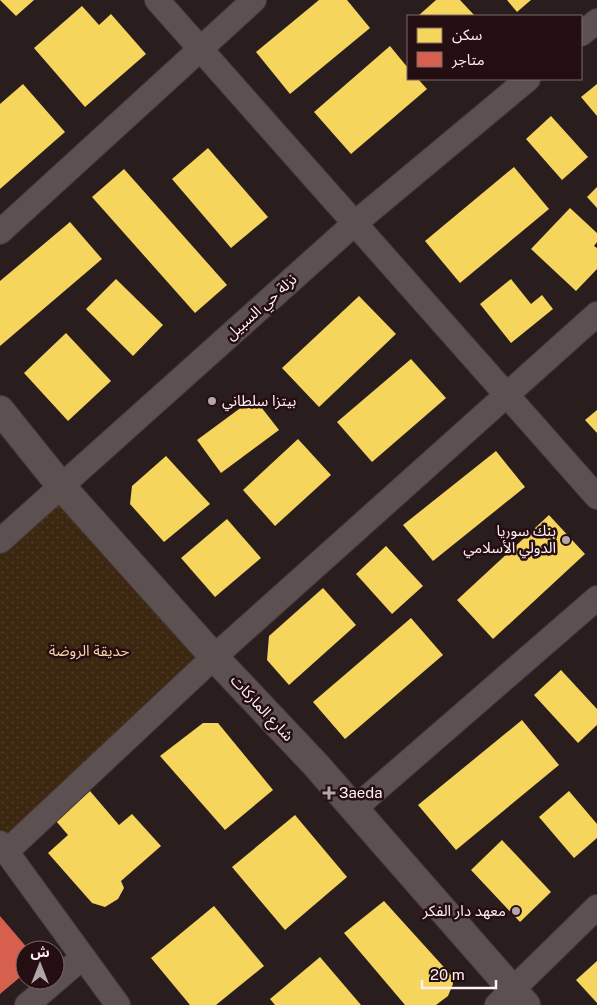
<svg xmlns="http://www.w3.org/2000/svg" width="597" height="1005" viewBox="0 0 597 1005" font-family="'Public Sans','Noto Sans Arabic',sans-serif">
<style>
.park{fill:url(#park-dots)}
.homes{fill:#f6d55c}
.shops{fill:#d6604d}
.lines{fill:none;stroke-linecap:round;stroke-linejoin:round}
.minor-casing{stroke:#453a3b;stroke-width:26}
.tertiary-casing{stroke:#453a3b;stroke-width:30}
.minor{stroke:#5d5051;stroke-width:24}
.tertiary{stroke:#5d5051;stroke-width:28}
.poi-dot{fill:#b4a6a7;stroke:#250e11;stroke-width:2}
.labels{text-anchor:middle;stroke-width:5;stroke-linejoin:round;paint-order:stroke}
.street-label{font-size:15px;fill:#fff0f1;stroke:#250e11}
.poi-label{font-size:15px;fill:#fff0f1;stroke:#250e11;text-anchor:start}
.park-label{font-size:15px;fill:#fad2a7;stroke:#250e11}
</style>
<defs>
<pattern id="park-dots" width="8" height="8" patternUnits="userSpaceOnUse" patternTransform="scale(1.25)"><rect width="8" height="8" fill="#3c2710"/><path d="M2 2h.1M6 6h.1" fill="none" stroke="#503c28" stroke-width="1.8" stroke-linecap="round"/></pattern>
</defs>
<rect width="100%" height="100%" fill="#2a1d1e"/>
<!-- park -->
<polygon class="park" points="61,486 214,657 0,843 0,541"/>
<!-- homes -->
<g class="homes">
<polygon points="0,0 34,0 16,16"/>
<polygon points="319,0 347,0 370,28 290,94 256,52"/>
<polygon points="436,0 460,0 475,16 418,16"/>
<polygon points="507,0 531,0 517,12"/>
<polygon points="82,6 99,25 111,14 146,54 85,107 34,48"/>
<polygon points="390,46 408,68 408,79 418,79 427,89 351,154 314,112"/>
<polygon points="23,84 65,132 0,189 0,104"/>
<polygon points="597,84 597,116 581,97"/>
<polygon points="551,116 588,157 562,180 526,139"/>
<polygon points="208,148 268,217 231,248 172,179"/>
<polygon points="514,167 549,209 460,283 425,241"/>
<polygon points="124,169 227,285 195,313 92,197"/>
<polygon points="597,187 597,208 587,197"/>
<polygon points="570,208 597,233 597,242 594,246 597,248 597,269 576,291 531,249"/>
<polygon points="70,222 102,259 0,346 0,281"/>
<polygon points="116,279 163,325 133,356 86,309"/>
<polygon points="511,279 531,304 542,295 553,309 511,343 480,304"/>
<polygon points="359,296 396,334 319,407 282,368"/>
<polygon points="66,333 111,381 68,421 24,373"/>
<polygon points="411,359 446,398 372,462 337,422"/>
<polygon points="254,398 279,430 221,473 197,440"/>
<polygon points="597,410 597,433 585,420"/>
<polygon points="298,439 331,475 275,526 243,490"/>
<polygon points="496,451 525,487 433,561 403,525"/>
<polygon points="166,456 210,504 164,542 130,504 132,486"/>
<polygon points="549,515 585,554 493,639 457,600"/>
<polygon points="227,519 261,558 215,597 181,558"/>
<polygon points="386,546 423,586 392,614 356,574"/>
<polygon points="323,588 356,625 289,685 267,660 269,636"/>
<polygon points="411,618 443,655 345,739 313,702"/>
<polygon points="561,670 597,709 597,725 578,743 534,695"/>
<polygon points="522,720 559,765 456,850 418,805"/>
<polygon points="203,723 218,723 273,790 225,830 160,756"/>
<polygon points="90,791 119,825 132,814 161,846 121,881 124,888 118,899 105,907 92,903 48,853 68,835 56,821"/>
<polygon points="569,791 597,824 597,838 574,858 539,817"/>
<polygon points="295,815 347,877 285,930 232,867"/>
<polygon points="502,840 551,892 520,922 471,870"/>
<polygon points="384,901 451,975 453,984 448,996 436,1005 405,1005 344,933"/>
<polygon points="214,906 264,966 216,1005 190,1005 151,958"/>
<polygon points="320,957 361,1005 275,1005 270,999"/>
<polygon points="597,961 597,1003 576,980"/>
</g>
<!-- shops -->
<polygon class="shops" points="0,916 29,950 25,950 25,973 0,994"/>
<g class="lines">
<defs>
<g id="minor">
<polyline points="157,0 597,497"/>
<polyline points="581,34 597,21"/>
<polyline points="0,232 254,0"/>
<polyline points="0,541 354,224 528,79"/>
<polyline points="354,809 597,598"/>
<polyline points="0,843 118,1005"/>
<polyline points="6,852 214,657 597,314"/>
<polyline points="27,1005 83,957"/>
<polyline points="497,1005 597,907"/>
</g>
<polyline id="tertiary" points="0,410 61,486 214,657 316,765 526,1005"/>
</defs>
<!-- minor casing -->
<use href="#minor" class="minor-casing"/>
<!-- tertiary casing -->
<use href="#tertiary" class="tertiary-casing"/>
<!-- minor -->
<use href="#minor" class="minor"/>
<!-- tertiary -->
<use href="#tertiary" class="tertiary"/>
</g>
<!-- markers -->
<g class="poi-dot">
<circle cx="212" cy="401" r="5"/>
<circle cx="566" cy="540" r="5"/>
<path d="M326.5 785.5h5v5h5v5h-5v5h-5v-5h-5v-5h5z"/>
<circle cx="516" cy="911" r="5"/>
</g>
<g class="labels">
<!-- street labels -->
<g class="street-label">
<text transform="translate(261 307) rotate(-42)" y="5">نزلة حي السبيل</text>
<text transform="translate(262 708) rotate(47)" y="5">شارع الماركات</text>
</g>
<!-- poi labels -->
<g class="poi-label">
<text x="222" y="406">بيتزا سلطاني</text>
<text x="556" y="536" text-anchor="end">بنك سوريا<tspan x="556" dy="17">الدولي الأسلامي</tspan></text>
<text x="339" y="798">3aeda</text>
<text x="506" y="916" text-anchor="end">معهد دار الفكر</text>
</g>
<!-- park labels -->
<g class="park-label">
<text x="89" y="656">حديقة الروضة</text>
</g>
</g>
<!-- legend -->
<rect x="407" y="15" width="175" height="65" fill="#250e11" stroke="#7c686b"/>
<rect x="417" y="28" width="25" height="15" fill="#f6d55c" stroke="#7c686b"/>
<text x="452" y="40" font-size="15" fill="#fff0f1">سكن</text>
<rect x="417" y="52" width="25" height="15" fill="#d6604d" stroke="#7c686b"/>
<text x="452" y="65" font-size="15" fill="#fff0f1">متاجر</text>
<!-- north arrow -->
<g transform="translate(40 965)"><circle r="24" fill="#250e11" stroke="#7c686b"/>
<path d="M0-4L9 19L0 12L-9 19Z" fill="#b4a6a7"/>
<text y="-8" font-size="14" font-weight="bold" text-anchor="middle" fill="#fff0f1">ش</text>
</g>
<!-- scale -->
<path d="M422 980v8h74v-8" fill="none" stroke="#fff0f1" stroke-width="2.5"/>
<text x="430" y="980" font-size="15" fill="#fff0f1" stroke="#250e11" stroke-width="4" paint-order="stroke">20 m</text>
</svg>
